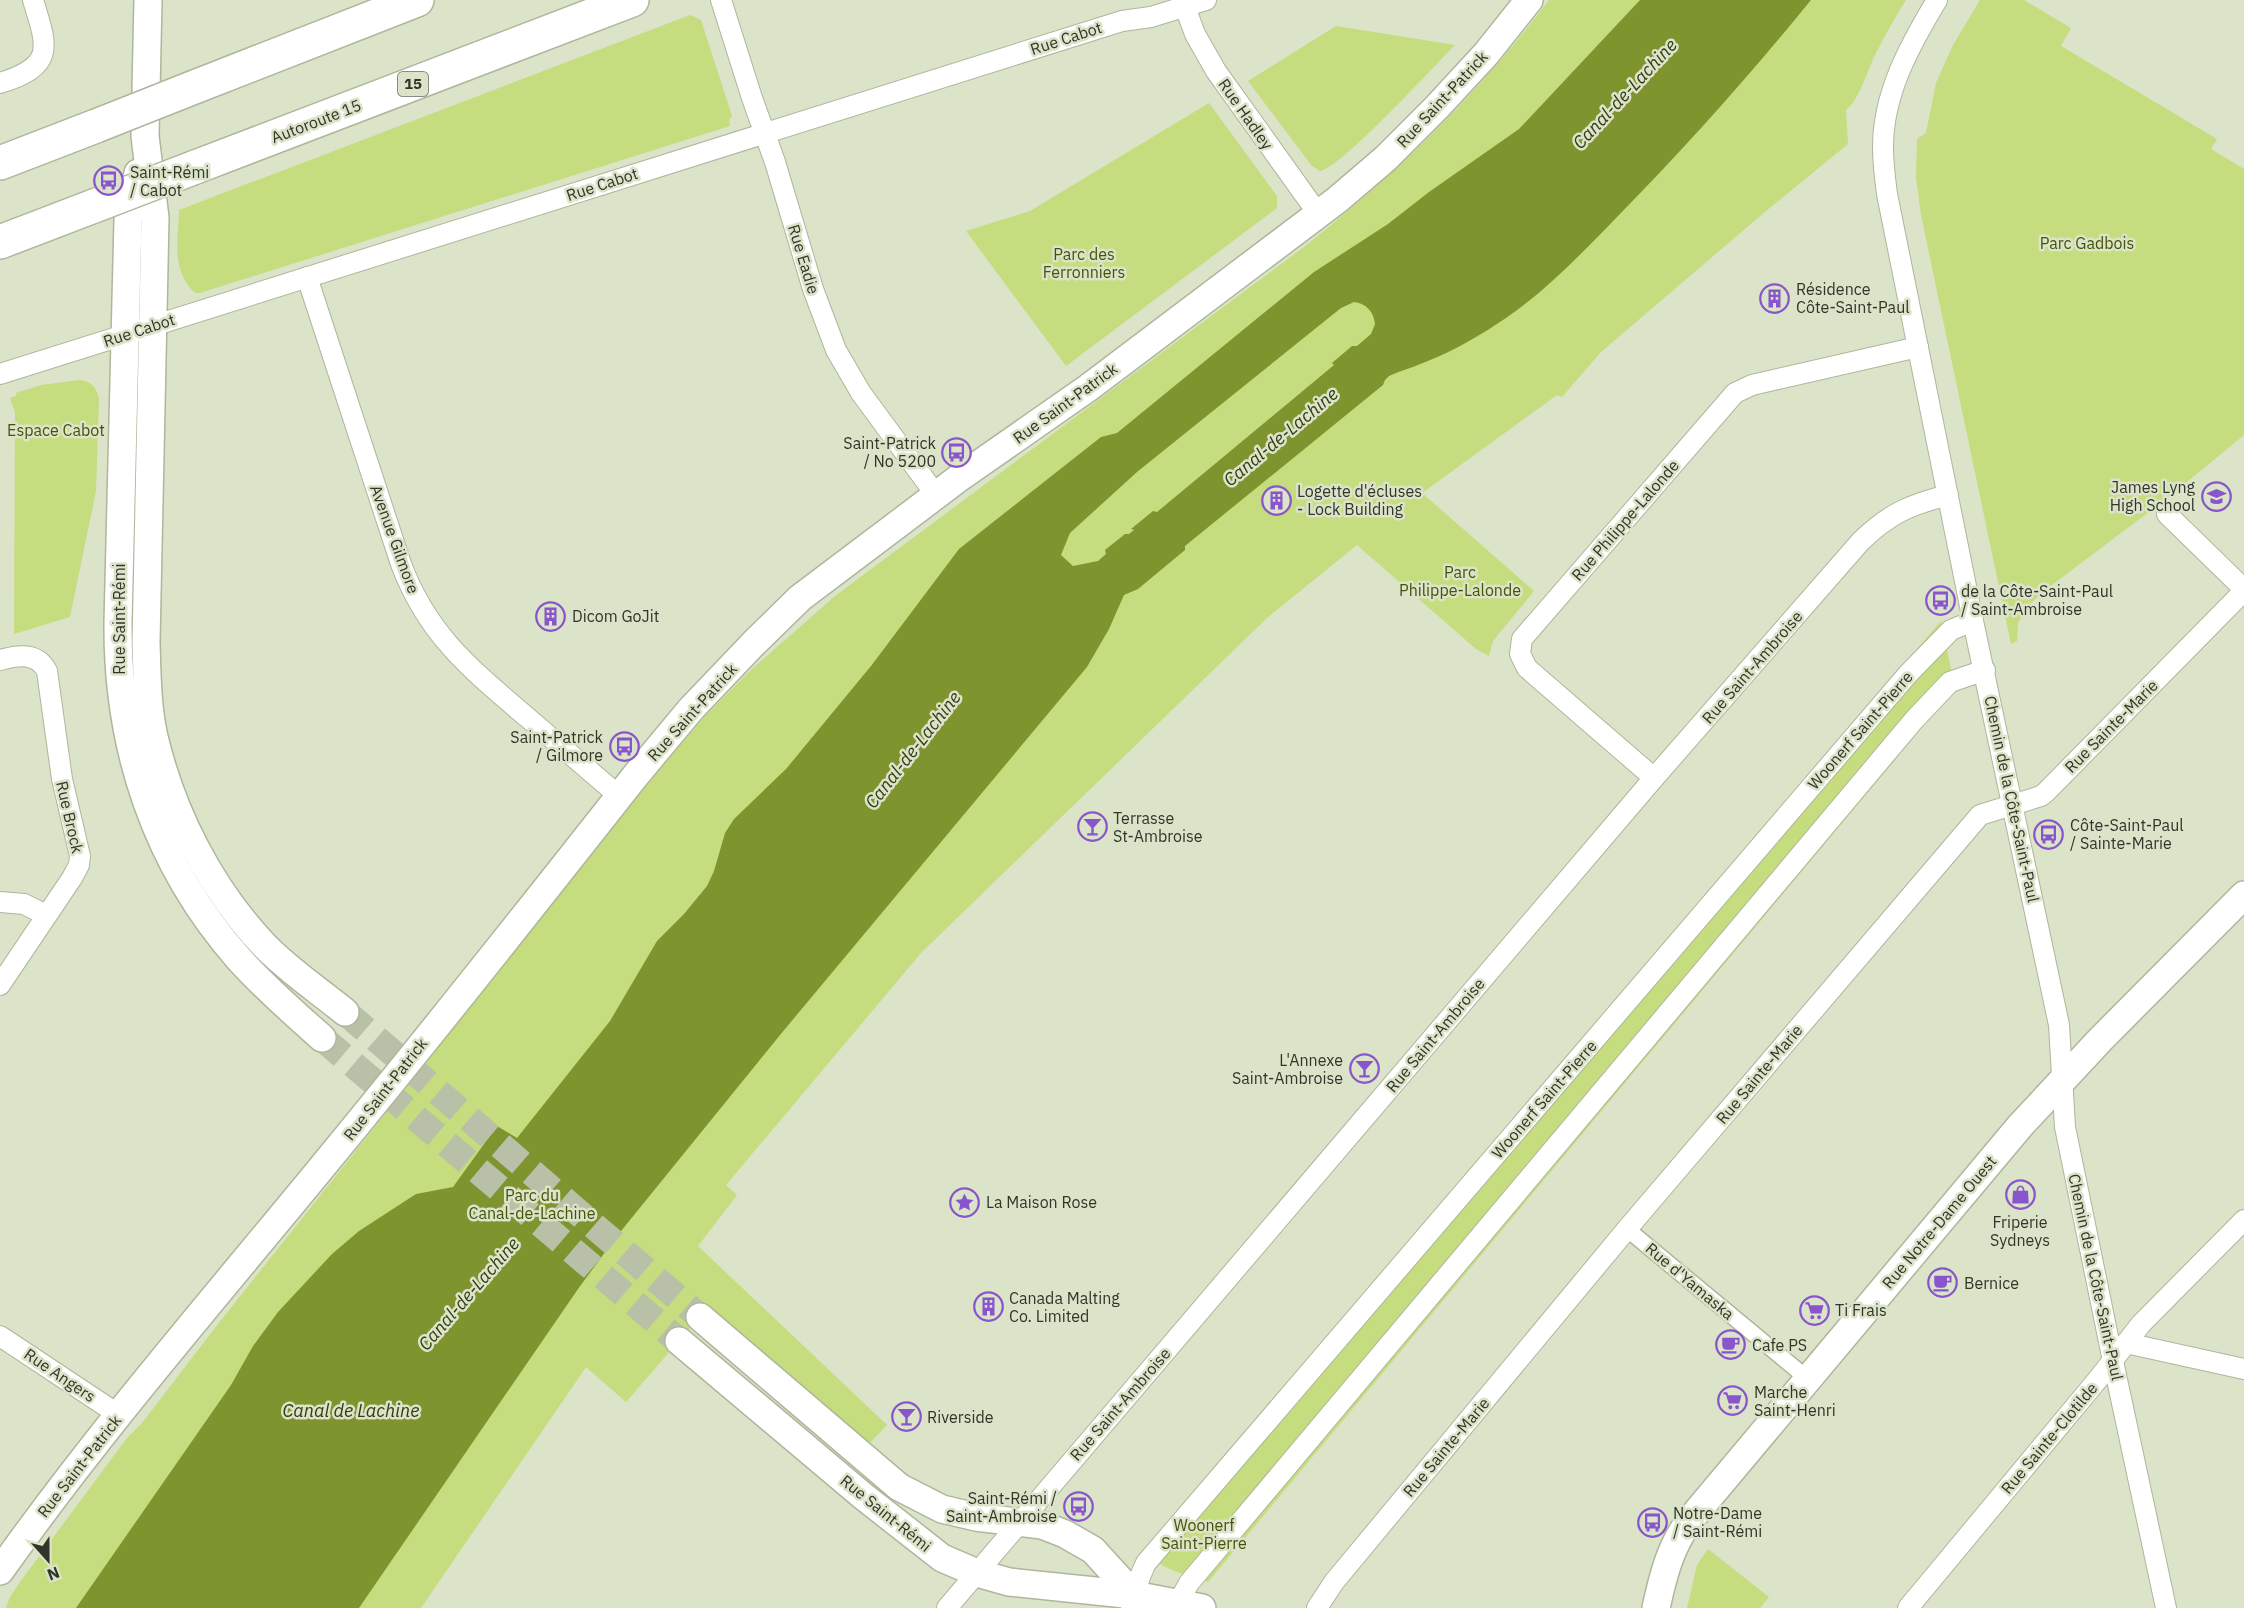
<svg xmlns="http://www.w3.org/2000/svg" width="2244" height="1608" viewBox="0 0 2244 1608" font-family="'IBM Plex Sans',sans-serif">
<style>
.green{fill:#c5dd7e}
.water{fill:#7e942e;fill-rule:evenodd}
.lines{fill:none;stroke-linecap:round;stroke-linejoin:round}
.secondary-tunnel{stroke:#b9c0a8;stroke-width:27;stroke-dasharray:27 14;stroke-linecap:butt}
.pedestrian-casing{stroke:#aeb69b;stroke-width:18}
.minor-casing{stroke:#aeb69b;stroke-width:22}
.secondary-casing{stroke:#aeb69b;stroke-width:30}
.motorway-casing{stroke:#aeb69b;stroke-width:36}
.pedestrian{stroke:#fff;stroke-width:15}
.minor{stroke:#fff;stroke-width:20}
.secondary{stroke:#fff;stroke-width:27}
.motorway{stroke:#fff;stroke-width:33}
.motorway-bridge-casing{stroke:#aeb69b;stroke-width:36;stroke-linecap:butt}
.motorway-bridge{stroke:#fff;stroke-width:33}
.labels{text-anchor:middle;stroke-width:5;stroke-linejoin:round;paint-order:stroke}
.shield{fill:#dbe3c8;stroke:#646959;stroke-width:1.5}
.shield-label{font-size:15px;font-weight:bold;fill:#31352a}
.street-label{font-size:16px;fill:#31352a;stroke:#dbe3c8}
.poi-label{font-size:16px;fill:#31352a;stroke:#dbe3c8;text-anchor:start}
.park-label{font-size:16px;fill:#455408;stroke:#dbe3c8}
.water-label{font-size:18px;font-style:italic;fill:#323b12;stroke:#dbe3c8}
</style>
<rect width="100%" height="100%" fill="#dbe3c8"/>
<!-- green -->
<g class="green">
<path d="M1549,0H1906C1895,17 1885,35 1876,53C1867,71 1860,99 1846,110L1848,144L1766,211L1601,352L1562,397L1557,395L1422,493L1534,591L1493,641L1489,656L1476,649L1357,545L1267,618L921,953L726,1185L737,1195L698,1246L887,1425L868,1445L709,1306L626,1402L586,1367L421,1608H6L10,1597L20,1582L127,1438L142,1423L218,1324L659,770L705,716L752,669L835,596L1300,250C1393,177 1477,95 1549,0Z"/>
<polygon points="1980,0 2024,0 2071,28 2061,46 2217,139 2211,149 2244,169 2244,435 2170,496 2044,591 2030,604 2018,623 2017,641 2011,644 1921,215 1916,177 1917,139 1926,133 1936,83 1953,45"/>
<path d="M690,15L701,20L732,116L729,120L730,126L200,293H195C171,271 178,240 179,210Z"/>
<path d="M1336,26L1455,45C1435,65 1340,169 1320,171L1312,166L1248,81Z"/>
<polygon points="1209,103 1277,196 1277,208 1066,366 966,231 1030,211"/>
<path d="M80,380C91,381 96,387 99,398L96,491L70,617L14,634L15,413L10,398L16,396V393L41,385Z"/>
<polygon points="1941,621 1955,688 1208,1582 1174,1571 1142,1555"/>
<polygon points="1708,1549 1769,1597 1760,1608 1687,1608 1697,1565"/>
</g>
<!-- water -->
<path class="water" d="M1640,0H1811C1750,75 1686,147 1617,217C1583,252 1547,290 1506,318C1481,335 1452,352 1423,363C1411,368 1400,371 1389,376L1385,380L1383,385L1185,546V550L1138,589L1124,595L1109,629L1087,667L780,1035L617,1236L578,1289L359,1608H76L231,1385L253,1346L278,1312L332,1254L359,1231L416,1194L453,1187L497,1126L517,1138L610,1021L657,941L684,914L707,886L714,871L725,833L734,819L786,769L871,666L959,549L1101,437L1117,433L1314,272L1388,224L1429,192L1519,129ZM1354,302C1366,303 1374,312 1375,324L1371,334L1357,346H1352L1332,363L1334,365L1157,512L1153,511L1131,529L1134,530L1129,534H1125L1105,550L1106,554L1098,561L1073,566L1061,555L1070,533L1137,472L1341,308Z"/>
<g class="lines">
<!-- secondary-tunnel -->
<g class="secondary-tunnel">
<polyline points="345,1012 700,1317"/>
<polyline points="322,1038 679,1341"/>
</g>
<defs>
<polyline id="pedestrian" points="1627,1229 1808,1379"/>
<g id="minor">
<polyline points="721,0 752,98 775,162 813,289 836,350 861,393 936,495"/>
<path d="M1937,0C1910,45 1883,93 1883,147C1883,163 1885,179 1887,194L1973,621L2059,1025L2065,1127L2113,1361L2166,1608"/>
<polyline points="1185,7 1195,34 1216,71 1319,215"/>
<path d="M0,83C55,66 48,48 33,0"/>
<path d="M307,277L401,564C428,636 472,670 528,718C558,744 589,770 619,796"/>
<polyline points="0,374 1122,21 1151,17 1206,0"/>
<polyline points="2167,514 2244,589"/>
<path d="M0,660C18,655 37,652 47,671L62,779L80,856L79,865L72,878L0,985"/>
<polyline points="1654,778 1527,668 1520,654 1522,639 1735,393 1752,385 1918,347"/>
<polyline points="0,902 24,904 46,915"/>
<polyline points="0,1336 119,1415"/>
<polyline points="2126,1343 2244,1369"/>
<polyline points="1178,1603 1189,1583 1914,720 1950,682 1985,670"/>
<polyline points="1131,1605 1141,1574 1146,1563 1908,674 1951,630 1973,621"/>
<path d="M947,1608L1654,778L1861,541C1890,513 1910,505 1948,495"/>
<polyline points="1317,1608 1334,1582 1627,1229 1980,815 2041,796 2046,792 2244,591"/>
<polyline points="1908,1608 2099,1378 2141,1324 2244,1220"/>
</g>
<g id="secondary">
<path d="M148,0L145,136L155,218L146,642C147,674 147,706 154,737C172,813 210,888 264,945C288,970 318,990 345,1012"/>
<path d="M138,173L128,220L118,623C117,748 156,865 239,959C265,988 294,1013 322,1038"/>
<polyline points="700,1317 899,1487 942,1509 976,1517 1042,1525 1065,1534 1093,1550 1134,1595"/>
<polyline points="679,1341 863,1496 942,1558 977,1573 1009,1582 1134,1595 1202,1608"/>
<path d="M0,1571C103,1426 220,1292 332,1155C435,1030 536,902 636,775L691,709L753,644L800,598L959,478L1088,388L1337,200L1385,159L1437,107L1486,54L1529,0"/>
<path d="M1656,1608C1663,1576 1670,1547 1690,1520L2020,1126L2100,1040L2244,895"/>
</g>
<g id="motorway">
<polyline points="197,86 417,0"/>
<polyline points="0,163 96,126"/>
<polyline points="193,168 632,0"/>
<polyline points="0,242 94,206"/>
</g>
</defs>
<!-- pedestrian casing -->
<use href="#pedestrian" class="pedestrian-casing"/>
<!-- minor casing -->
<use href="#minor" class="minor-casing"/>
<!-- secondary casing -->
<use href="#secondary" class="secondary-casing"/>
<!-- motorway casing -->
<use href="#motorway" class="motorway-casing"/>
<!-- pedestrian -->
<use href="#pedestrian" class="pedestrian"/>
<!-- minor -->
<use href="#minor" class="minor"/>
<!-- secondary -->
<use href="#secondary" class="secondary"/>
<!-- motorway -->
<use href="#motorway" class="motorway"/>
<defs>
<g id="motorway-bridge">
<polyline points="96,126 197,86"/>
<polyline points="94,206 193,168"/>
</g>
</defs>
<!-- motorway-bridge casing -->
<use href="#motorway-bridge" class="motorway-bridge-casing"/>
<!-- motorway-bridge -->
<use href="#motorway-bridge" class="motorway-bridge"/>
</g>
<!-- icons -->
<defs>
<symbol id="bus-ring" viewBox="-11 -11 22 22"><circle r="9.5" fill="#dbe3c8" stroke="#8955cd" stroke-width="1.5"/><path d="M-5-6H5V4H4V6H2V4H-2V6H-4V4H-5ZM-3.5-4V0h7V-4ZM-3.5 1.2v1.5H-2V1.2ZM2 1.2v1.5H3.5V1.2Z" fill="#8955cd"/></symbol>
<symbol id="building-ring" viewBox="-11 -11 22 22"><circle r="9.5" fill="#dbe3c8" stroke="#8955cd" stroke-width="1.5"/><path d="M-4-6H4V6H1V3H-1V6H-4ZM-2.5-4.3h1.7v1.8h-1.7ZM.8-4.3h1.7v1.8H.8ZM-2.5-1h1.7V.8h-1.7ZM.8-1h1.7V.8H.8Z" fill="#8955cd"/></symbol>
<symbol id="school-ring" viewBox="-11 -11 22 22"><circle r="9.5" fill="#dbe3c8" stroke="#8955cd" stroke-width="1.5"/><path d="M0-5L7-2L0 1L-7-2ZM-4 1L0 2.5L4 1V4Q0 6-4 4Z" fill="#8955cd"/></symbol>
<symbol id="bar-ring" viewBox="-11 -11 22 22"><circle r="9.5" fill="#dbe3c8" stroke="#8955cd" stroke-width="1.5"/><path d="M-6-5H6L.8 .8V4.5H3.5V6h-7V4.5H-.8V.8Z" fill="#8955cd"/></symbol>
<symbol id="shop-ring" viewBox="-11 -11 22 22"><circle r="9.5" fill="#dbe3c8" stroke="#8955cd" stroke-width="1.5"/><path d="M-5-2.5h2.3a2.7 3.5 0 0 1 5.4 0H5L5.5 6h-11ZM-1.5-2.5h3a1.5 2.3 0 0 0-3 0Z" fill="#8955cd"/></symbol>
<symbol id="sight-ring" viewBox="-11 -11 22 22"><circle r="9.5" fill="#dbe3c8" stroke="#8955cd" stroke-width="1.5"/><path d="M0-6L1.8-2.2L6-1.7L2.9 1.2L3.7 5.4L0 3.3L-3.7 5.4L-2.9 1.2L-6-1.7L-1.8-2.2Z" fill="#8955cd"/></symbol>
<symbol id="cafe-ring" viewBox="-11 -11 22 22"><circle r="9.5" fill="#dbe3c8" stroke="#8955cd" stroke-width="1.5"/><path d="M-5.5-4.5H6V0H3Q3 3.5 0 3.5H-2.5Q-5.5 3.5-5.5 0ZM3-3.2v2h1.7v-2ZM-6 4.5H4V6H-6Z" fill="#8955cd"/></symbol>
<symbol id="supermarket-ring" viewBox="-11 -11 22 22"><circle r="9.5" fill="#dbe3c8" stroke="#8955cd" stroke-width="1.5"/><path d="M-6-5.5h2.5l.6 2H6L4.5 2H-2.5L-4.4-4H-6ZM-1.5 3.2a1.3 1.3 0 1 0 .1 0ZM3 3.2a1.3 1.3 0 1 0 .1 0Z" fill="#8955cd"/></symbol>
</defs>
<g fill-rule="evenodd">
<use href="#bus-ring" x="92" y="164" width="33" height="33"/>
<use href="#building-ring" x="1758" y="282" width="33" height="33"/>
<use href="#bus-ring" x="940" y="436" width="33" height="33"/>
<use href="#school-ring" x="2200" y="480" width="33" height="33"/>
<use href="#building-ring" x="1260" y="484" width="33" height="33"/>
<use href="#bus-ring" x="1924" y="584" width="33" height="33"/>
<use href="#building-ring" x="534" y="600" width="33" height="33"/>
<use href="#bus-ring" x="608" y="730" width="33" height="33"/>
<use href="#bar-ring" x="1076" y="810" width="33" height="33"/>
<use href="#bus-ring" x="2032" y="818" width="33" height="33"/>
<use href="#bar-ring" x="1348" y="1052" width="33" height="33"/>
<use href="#shop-ring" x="2004" y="1178" width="33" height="33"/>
<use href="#sight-ring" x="948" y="1186" width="33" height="33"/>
<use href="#cafe-ring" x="1926" y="1266" width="33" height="33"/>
<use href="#building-ring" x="972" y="1290" width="33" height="33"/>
<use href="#supermarket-ring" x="1798" y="1294" width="33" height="33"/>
<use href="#cafe-ring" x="1714" y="1328" width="33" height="33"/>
<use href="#supermarket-ring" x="1716" y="1384" width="33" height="33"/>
<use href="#bar-ring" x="890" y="1400" width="33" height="33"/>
<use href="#bus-ring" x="1062" y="1490" width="33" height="33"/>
<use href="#bus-ring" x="1636" y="1506" width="33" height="33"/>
</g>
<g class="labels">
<!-- shield labels -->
<rect class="shield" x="398" y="72" width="30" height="24" rx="4.5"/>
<g class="shield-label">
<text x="413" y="89">15</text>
</g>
<!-- street labels -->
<g class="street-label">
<text transform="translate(1066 38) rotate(-18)" y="6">Rue Cabot</text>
<text transform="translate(1442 99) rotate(-47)" y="6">Rue Saint-Patrick</text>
<text transform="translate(1246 114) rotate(55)" y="6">Rue Hadley</text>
<text transform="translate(316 121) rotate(-21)" y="6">Autoroute 15</text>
<text transform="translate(602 184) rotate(-18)" y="6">Rue Cabot</text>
<text transform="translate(804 259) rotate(73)" y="6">Rue Eadie</text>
<text transform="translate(139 330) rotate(-18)" y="6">Rue Cabot</text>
<text transform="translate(1065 403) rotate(-36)" y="6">Rue Saint-Patrick</text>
<text transform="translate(1625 520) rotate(-49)" y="6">Rue Philippe-Lalonde</text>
<text transform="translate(395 539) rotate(70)" y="6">Avenue Gilmore</text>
<text transform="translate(119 619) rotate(-90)" y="6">Rue Saint-Rémi</text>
<text transform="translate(1752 667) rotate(-49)" y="6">Rue Saint-Ambroise</text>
<text transform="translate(692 712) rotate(-48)" y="6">Rue Saint-Patrick</text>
<text transform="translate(2111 726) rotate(-45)" y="6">Rue Sainte-Marie</text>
<text transform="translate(1860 730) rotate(-49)" y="6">Woonerf Saint-Pierre</text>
<text transform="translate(2012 799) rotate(78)" y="6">Chemin de la Côte-Saint-Paul</text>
<text transform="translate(70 817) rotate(77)" y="6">Rue Brock</text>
<text transform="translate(1435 1035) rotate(-50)" y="6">Rue Saint-Ambroise</text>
<text transform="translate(1759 1074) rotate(-50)" y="6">Rue Sainte-Marie</text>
<text transform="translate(385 1089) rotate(-52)" y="6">Rue Saint-Patrick</text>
<text transform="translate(1544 1099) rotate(-49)" y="6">Woonerf Saint-Pierre</text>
<text transform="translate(1939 1222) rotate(-50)" y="6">Rue Notre-Dame Ouest</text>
<text transform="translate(2096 1277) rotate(78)" y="6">Chemin de la Côte-Saint-Paul</text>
<text transform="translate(1690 1281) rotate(40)" y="6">Rue d'Yamaska</text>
<text transform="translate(60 1375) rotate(34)" y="6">Rue Angers</text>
<text transform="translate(1120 1404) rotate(-49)" y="6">Rue Saint-Ambroise</text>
<text transform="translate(2049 1438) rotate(-50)" y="6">Rue Sainte-Clotilde</text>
<text transform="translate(1446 1447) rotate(-50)" y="6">Rue Sainte-Marie</text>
<text transform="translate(79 1466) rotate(-52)" y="6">Rue Saint-Patrick</text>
<text transform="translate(886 1513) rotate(39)" y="6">Rue Saint-Rémi</text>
</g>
<!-- poi labels -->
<g class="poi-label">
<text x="130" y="178">Saint-Rémi<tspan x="130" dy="18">/ Cabot</tspan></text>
<text x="1796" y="295">Résidence<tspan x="1796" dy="18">Côte-Saint-Paul</tspan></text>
<text x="936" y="449" text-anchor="end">Saint-Patrick<tspan x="936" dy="18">/ No 5200</tspan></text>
<text x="2195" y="493" text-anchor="end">James Lyng<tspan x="2195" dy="18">High School</tspan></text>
<text x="1297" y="497">Logette d'écluses<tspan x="1297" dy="18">- Lock Building</tspan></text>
<text x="1961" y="597">de la Côte-Saint-Paul<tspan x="1961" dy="18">/ Saint-Ambroise</tspan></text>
<text x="572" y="622">Dicom GoJit</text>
<text x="603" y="743" text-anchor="end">Saint-Patrick<tspan x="603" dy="18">/ Gilmore</tspan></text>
<text x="1113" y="824">Terrasse<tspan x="1113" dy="18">St-Ambroise</tspan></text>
<text x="2070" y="831">Côte-Saint-Paul<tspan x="2070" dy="18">/ Sainte-Marie</tspan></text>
<text x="1343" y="1066" text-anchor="end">L'Annexe<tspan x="1343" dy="18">Saint-Ambroise</tspan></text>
<text x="986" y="1208">La Maison Rose</text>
<text x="2020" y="1228" text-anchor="middle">Friperie<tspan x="2020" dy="18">Sydneys</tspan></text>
<text x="1964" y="1289">Bernice</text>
<text x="1009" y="1304">Canada Malting<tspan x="1009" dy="18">Co. Limited</tspan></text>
<text x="1835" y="1316">Ti Frais</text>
<text x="1752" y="1351">Cafe PS</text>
<text x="1754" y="1398">Marche<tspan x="1754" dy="18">Saint-Henri</tspan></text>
<text x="927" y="1423">Riverside</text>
<text x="1057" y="1504" text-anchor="end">Saint-Rémi /<tspan x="1057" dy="18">Saint-Ambroise</tspan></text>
<text x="1673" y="1519">Notre-Dame<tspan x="1673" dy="18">/ Saint-Rémi</tspan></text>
</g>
<!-- park labels -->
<g class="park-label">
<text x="2087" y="249">Parc Gadbois</text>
<text x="1084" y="260">Parc des<tspan x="1084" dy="18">Ferronniers</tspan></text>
<text x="56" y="436">Espace Cabot</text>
<text x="1460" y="578">Parc<tspan x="1460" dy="18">Philippe-Lalonde</tspan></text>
<text x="532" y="1201">Parc du<tspan x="532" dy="18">Canal-de-Lachine</tspan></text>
<text x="1204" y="1531">Woonerf<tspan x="1204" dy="18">Saint-Pierre</tspan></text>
</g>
<!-- water labels -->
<g class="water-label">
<text transform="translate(1625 94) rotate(-47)" y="6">Canal-de-Lachine</text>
<text transform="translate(1281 437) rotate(-40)" y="6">Canal-de-Lachine</text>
<text transform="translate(913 750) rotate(-52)" y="6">Canal-de-Lachine</text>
<text transform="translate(469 1294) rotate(-49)" y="6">Canal-de-Lachine</text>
<text x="351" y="1417">Canal de Lachine</text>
</g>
</g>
<!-- north arrow -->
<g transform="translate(48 1560) rotate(159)" stroke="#dbe3c8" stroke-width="4.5" paint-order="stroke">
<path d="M0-4.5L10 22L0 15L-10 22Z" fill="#31352a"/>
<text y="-9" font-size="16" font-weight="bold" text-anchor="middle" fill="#31352a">N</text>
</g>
</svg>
